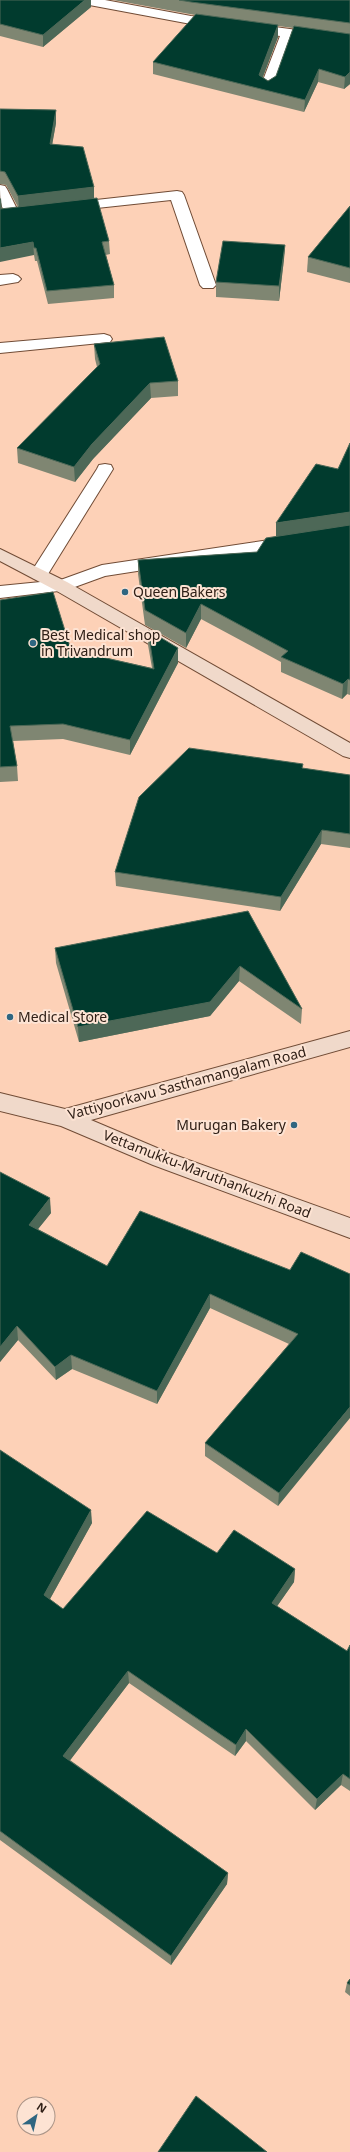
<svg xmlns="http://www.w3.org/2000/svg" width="350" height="2152" viewBox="0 0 350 2152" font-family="'Noto Sans',sans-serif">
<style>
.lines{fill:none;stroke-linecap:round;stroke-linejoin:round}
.lane-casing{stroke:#714c36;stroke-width:2}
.street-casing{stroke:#714c36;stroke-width:2}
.secondary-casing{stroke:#714c36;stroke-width:2}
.lane{fill:#fff;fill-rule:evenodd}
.street{fill:#fff;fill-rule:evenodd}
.secondary{fill:#f0d9ca;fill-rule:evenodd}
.wall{fill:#7f8672;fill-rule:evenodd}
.shaded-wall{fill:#4d6857}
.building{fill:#013b2e;stroke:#4d6857}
.poi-dot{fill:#2f6681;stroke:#fde3d3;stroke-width:1.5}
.labels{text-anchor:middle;stroke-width:4;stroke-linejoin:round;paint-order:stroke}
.poi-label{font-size:14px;fill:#302017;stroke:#fde3d3;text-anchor:start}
.street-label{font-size:14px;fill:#302017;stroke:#fde3d3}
</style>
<rect width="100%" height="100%" fill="#fdd1b7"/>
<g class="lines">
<defs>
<polygon id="lane" points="61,580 67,582 70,586 67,590 0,598 0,586"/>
<g id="street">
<polygon points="78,0 105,0 191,16 350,37 350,45 292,37 274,88 267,92 260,88 280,36 191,24 84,4"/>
<path d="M0,185L5,186L7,189L20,215L18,218H8C0,207 0,198 0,185Z"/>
<polygon points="177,191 182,192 184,195 216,285 213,288 203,288 200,285 171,200 69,211 64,210 62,207 64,204 69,203"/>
<polygon points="13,274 18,276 21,279 18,282 0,285 0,275"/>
<polygon points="104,334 110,336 112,339 110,342 0,353 0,343"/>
<polygon points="105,464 111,465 113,469 48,574 45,578 39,580 33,578 30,574 97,469 99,465"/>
<polygon points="350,528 350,538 105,576 61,592 55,590 52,586 55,582 102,565"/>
</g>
<g id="secondary">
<polygon points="0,549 67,582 350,743 350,758 343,756 55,590 0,561"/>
<polygon points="350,1031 350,1047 91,1120 169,1153 350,1218 350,1238 153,1165 61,1126 0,1111 0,1093 65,1109"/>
</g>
</defs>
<!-- lane casing -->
<use href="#lane" class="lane-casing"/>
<!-- street casing -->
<use href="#street" class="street-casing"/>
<!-- secondary casing -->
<use href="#secondary" class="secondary-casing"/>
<!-- lane -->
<use href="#lane" class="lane"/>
<!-- street -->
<use href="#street" class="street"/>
<!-- secondary -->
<use href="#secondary" class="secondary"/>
</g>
<!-- wall -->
<g class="wall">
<polygon points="0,0 91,7 43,47 0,36"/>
<path d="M113,0H350V84L344,89L318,82L304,112L153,74V62L195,15ZM278,26L293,28L276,76L268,81L263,77L278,37Z"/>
<polygon points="0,109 56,110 56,123 52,144 94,187 94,198 109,241 110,254 106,255 114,285 114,298 48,304 37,261 35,261 34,255 2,209 18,207 6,185 0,184"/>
<polygon points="350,206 350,283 307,272 308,257"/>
<polygon points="285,245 284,259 279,301 216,297 216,282"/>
<polygon points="94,344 178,381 178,396 151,398 93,459 75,482 18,463 17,448 97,367 95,359"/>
<polygon points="350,443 350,695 347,694 342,699 281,672 281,662 201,619 186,648 145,625 138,574 138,560 257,552 276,537 338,469"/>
<polygon points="0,600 71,650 152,668 148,645 148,630 178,663 130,755 63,739 13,741 17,766 18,781 0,782"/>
<polygon points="303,764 302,768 350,775 350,848 321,844 280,911 116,886 115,872"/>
<polygon points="248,911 302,1009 301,1024 239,981 210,1016 79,1042 56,963 55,948"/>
<polygon points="0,1172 51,1213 38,1229 107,1266 290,1270 350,1274 278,1506 205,1456 205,1443 289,1344 210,1308 157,1404 72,1369 56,1380 18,1340 0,1362"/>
<polygon points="0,1450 92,1523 50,1599 63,1609 217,1553 295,1569 294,1582 277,1606 347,1651 350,1645 350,1791 341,1785 315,1810 246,1741 235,1756 129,1683 70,1760 228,1873 227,1884 171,1965 0,1840"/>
<polygon points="350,1979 350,1996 345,1992 347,1983"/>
</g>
<!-- shaded-wall -->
<g class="shaded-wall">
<polygon points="85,0 91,0 91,7 43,47 43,35"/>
<polygon points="278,25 278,37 259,87 259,75"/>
<polygon points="319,69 318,82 304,112 305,100"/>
<polygon points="350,72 350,84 344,89 345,77"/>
<polygon points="56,110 56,123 50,157 50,144"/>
<polygon points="94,187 94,199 19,208 18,196"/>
<polygon points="1,198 2,211 0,212 0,199"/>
<polygon points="33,242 34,255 0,262 0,248"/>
<polygon points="285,245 284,259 279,301 279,286"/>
<polygon points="150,383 151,398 93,459 75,482 74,467 92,444"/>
<polygon points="350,512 350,527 276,538 276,523"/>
<polygon points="201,604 201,619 186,648 186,633"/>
<polygon points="178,648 178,663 130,755 130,740"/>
<polygon points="348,679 347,694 342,699 343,684"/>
<polygon points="322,830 321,844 280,911 281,897"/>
<polygon points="240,966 239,981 210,1016 79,1042 78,1027"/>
<polygon points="50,1198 51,1213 30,1239 29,1225"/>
<polygon points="210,1294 210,1308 157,1404 157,1391"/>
<polygon points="17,1326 18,1340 0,1362 0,1347"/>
<polygon points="71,1355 72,1369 56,1380 55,1367"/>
<polygon points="350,1407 350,1418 278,1506 279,1493"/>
<polygon points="91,1510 92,1523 45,1608 44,1595"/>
<polygon points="295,1569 294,1582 271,1615 272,1603"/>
<polygon points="128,1671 129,1683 65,1767 63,1756"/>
<polygon points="246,1729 246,1741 235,1756 236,1745"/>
<polygon points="343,1774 341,1785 315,1810 317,1799"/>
<polygon points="228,1873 227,1884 171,1965 171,1956"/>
</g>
<!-- building -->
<g class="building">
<polygon points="0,0 85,0 43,35 0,24"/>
<polygon points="179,0 350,0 350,23 191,2"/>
<polygon points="196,14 278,25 259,75 268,81 276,76 294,26 350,34 350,72 345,77 319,69 305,100 153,62"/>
<polygon points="0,109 56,110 50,144 83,147 94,187 18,196 5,172 0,171"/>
<polygon points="97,198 109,241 102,242 114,285 47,291 36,248 34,248 33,242 0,248 0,209"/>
<polygon points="350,206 350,268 308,257"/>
<polygon points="223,241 285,245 279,286 216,282"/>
<polygon points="164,337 178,381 150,383 92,444 74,467 17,448 100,364 94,344"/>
<polygon points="350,443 350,512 276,523 316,464 338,469"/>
<polygon points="350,525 350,680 348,679 343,684 281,657 288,651 201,604 186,633 145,610 138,560 257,552 266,538"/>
<polygon points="53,592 71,650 154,669 148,630 178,648 130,740 63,724 10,726 17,766 0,767 0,600"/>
<polygon points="189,748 303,764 302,768 350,775 350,834 322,830 281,897 115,872 139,797"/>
<polygon points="248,911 302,1009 240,966 210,1002 78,1027 55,948"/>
<polygon points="0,1172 50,1198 29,1225 107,1266 140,1211 290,1270 301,1252 350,1274 350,1407 279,1493 205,1443 298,1334 210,1294 157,1391 71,1355 55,1367 17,1326 0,1347"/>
<polygon points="0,1450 91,1510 44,1595 63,1609 147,1511 217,1553 234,1530 295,1569 272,1603 347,1651 350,1645 350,1779 343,1774 317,1799 246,1729 236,1745 128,1671 63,1756 228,1873 171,1956 0,1831"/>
<polygon points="350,1979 350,1985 347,1983"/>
<polygon points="196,2096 267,2152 158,2152"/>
</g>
<!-- markers -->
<g class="poi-dot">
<circle cx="125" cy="592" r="4"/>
<circle cx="33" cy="643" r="4"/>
<circle cx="10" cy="1017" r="4"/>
<circle cx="294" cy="1125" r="4"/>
</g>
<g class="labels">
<!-- poi labels -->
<g class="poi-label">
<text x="133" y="597">Queen Bakers</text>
<text x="41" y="640">Best Medical shop<tspan x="41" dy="16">in Trivandrum</tspan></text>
<text x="18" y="1022">Medical Store</text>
<text x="286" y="1130" text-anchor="end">Murugan Bakery</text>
</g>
<!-- street labels -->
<g class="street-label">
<text transform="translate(187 1083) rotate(-15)" y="5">Vattiyoorkavu Sasthamangalam Road</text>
<text transform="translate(207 1174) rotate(21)" y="5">Vettamukku-Maruthankuzhi Road</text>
</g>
</g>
<!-- north arrow -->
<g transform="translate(36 2116) rotate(34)"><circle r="19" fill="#fde3d3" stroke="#ab9588"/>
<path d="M0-3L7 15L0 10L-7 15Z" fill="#2f6681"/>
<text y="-6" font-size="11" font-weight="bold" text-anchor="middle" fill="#302017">N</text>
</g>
</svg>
